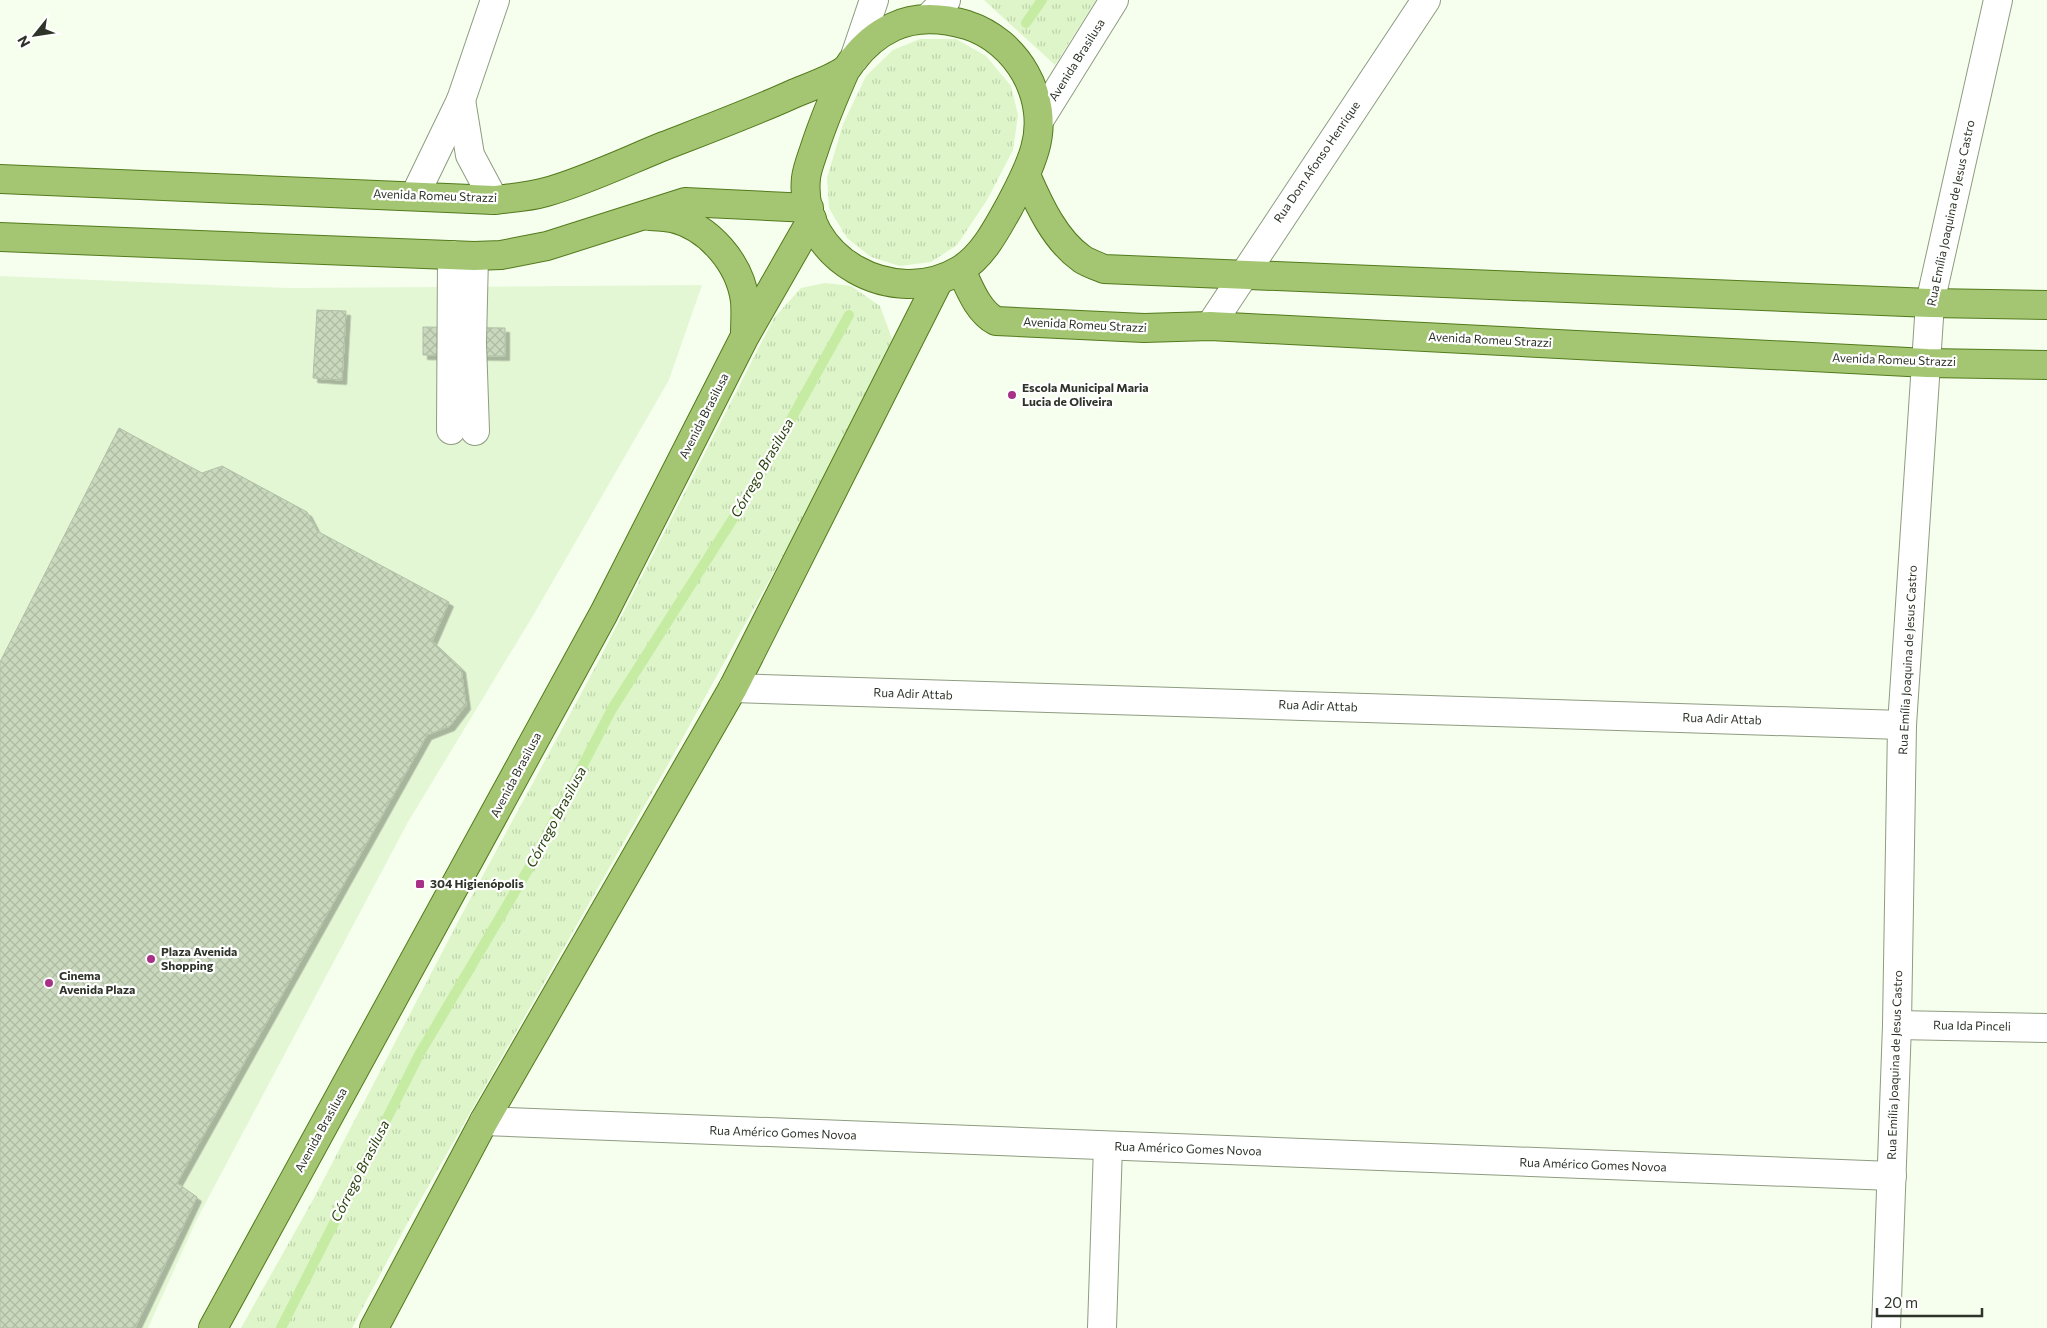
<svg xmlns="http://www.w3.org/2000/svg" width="2047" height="1328" viewBox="0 0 2047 1328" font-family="Commissioner,sans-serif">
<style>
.built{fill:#e4f7d5}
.grass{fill:url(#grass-tufts)}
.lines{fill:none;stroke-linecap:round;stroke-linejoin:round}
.stream{stroke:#c5eca2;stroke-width:10}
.building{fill:url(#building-cross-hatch);stroke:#b1c0a6;filter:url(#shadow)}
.minor-casing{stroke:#8e9c82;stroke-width:30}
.major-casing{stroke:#537a1c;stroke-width:30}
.minor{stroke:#fff;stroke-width:28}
.major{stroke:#a4c673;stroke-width:28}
.poi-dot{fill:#a83087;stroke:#fff;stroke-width:2}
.labels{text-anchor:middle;stroke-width:4.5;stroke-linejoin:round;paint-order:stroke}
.street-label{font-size:12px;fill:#2e3429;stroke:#fff}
.poi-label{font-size:12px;font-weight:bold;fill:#2e3429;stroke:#fff;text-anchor:start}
.water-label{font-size:14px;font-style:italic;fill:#29410d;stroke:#fff}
</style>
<defs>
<pattern id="grass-tufts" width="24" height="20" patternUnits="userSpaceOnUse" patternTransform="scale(1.25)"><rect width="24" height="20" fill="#ddf5c8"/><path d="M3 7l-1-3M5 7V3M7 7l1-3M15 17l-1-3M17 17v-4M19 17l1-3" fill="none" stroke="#bed3ac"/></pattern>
<pattern id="building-cross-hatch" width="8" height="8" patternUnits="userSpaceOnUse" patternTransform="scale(1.25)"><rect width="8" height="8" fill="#cad9be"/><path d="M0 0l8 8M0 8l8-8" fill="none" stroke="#aebba3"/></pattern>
<filter id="shadow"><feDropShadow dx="4.5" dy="4.5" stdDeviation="0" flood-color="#0004"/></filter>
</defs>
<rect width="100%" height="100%" fill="#f6ffee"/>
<!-- built -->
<polygon class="built" points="0,276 288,288 702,285 669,380 534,614 408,822 196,1221 148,1328 0,1328"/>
<!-- grass -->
<g class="grass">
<polygon points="984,0 1096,0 1055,65"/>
<polygon points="920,39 956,39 986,56 1011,86 1018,115 1013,150 987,200 957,245 931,262 900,266 871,257 847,238 829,208 827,178 843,124 866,76 893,50"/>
<polygon points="825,283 851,286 880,306 892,339 844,444 670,761 409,1220 352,1328 241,1328 314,1198 461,916 596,666 774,318 801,288"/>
</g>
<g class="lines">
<!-- stream -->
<g class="stream">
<polyline points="1026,23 1042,0"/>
<polyline points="281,1328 420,1053 532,863 612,709 755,484 849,315"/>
</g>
</g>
<!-- building -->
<g class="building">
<polygon points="317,310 346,311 342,380 313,378"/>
<polygon points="423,327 505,328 505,356 423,355"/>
<polygon points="119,428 202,473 222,466 307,512 317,531 449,602 432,641 461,668 466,705 450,726 427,735 177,1183 197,1197 135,1328 0,1328 0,662"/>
</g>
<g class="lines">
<defs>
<g id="minor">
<polyline points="927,19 946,0"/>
<polyline points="854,59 874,0"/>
<polyline points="461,100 470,155 494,200"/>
<polyline points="1040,119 1114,0"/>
<polyline points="415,195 461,100 495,0"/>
<polyline points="474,256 472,343 475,431"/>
<polyline points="1210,326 1426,0"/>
<polyline points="451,430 452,255"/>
<polyline points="733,688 1902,725"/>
<polyline points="1897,1025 2047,1028"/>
<polyline points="484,1121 1892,1176"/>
<polyline points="1102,1328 1108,1146"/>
<polyline points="1886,1328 1897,1025 1902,725 1930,303 1998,0"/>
</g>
<g id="major">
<path d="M1026,175C1039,205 1055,240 1082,259C1088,263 1097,266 1104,269L1930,303L2047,305"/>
<path d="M0,179L494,200C511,198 529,197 546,192C583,182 627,161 664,146C708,129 751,113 793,94C807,88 836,78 846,69C849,67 850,63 853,60C863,47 878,34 893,27C916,16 943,18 967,25C1017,41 1050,97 1035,149C1029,170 1019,188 1009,207C996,230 983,256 960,270C894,310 798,259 806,178C807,169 811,159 814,150C823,122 834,96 846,69"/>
<path d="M649,216C656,216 664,217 672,218C709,227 740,263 745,301C746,312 745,324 745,335"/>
<polyline points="0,237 474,256 501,255 547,246 685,202 809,208"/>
<path d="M961,270C969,287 978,312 996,321L1144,328L1210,326L1927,363L2047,365"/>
<polyline points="213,1328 604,613 745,336 812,219"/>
<polyline points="374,1328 484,1121 733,688 939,280"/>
</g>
</defs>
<!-- minor casing -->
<use href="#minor" class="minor-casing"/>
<!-- major casing -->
<use href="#major" class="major-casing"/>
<!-- minor -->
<use href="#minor" class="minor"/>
<!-- major -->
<use href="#major" class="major"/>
</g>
<!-- markers -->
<g class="poi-dot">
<circle cx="1012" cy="395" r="5"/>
<rect x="415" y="879" width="10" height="10" rx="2.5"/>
<circle cx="151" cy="959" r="5"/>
<circle cx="49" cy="983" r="5"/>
</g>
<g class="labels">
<!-- street labels -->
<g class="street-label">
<text transform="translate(1077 60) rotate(-58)" y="4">Avenida Brasilusa</text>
<text transform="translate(1317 162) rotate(-56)" y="4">Rua Dom Afonso Henrique</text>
<text transform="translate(435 196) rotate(2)" y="4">Avenida Romeu Strazzi</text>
<text transform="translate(1951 213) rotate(-78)" y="4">Rua Emília Joaquina de Jesus Castro</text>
<text transform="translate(1085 325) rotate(3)" y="4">Avenida Romeu Strazzi</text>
<text transform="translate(1490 340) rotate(3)" y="4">Avenida Romeu Strazzi</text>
<text transform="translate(1894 360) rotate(2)" y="4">Avenida Romeu Strazzi</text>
<text transform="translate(704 416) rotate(-63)" y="4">Avenida Brasilusa</text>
<text transform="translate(1908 660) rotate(-87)" y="4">Rua Emília Joaquina de Jesus Castro</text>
<text transform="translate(913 694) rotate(2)" y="4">Rua Adir Attab</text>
<text transform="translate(1318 706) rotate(2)" y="4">Rua Adir Attab</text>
<text transform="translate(1722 719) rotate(2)" y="4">Rua Adir Attab</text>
<text transform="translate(516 775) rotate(-62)" y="4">Avenida Brasilusa</text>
<text transform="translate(1972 1026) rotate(1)" y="4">Rua Ida Pinceli</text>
<text transform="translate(1895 1065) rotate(-88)" y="4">Rua Emília Joaquina de Jesus Castro</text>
<text transform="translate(321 1130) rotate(-61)" y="4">Avenida Brasilusa</text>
<text transform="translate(783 1133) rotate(2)" y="4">Rua Américo Gomes Novoa</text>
<text transform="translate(1188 1149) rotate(2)" y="4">Rua Américo Gomes Novoa</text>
<text transform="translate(1593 1165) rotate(2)" y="4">Rua Américo Gomes Novoa</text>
</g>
<!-- poi labels -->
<g class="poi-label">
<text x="1022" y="392">Escola Municipal Maria<tspan x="1022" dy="14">Lucia de Oliveira</tspan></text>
<text x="430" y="888">304 Higienópolis</text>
<text x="161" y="956">Plaza Avenida<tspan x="161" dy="14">Shopping</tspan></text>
<text x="59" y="980">Cinema<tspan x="59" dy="14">Avenida Plaza</tspan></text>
</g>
<!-- water labels -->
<g class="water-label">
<text transform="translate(762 468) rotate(-60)" y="5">Córrego Brasilusa</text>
<text transform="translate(556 817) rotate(-62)" y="5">Córrego Brasilusa</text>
<text transform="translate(360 1171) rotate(-63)" y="5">Córrego Brasilusa</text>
</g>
</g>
<!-- north arrow -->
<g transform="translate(35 35) rotate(240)" stroke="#ffffff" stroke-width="4" paint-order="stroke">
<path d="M0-4L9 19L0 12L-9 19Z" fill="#2e3429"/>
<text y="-8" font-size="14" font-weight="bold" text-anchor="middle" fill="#2e3429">N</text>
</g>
<!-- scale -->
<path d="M1877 1308v8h105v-8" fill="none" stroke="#2e3429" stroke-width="2.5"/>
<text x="1884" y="1308" font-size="15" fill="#2e3429" stroke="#ffffff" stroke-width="4" paint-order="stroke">20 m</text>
</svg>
